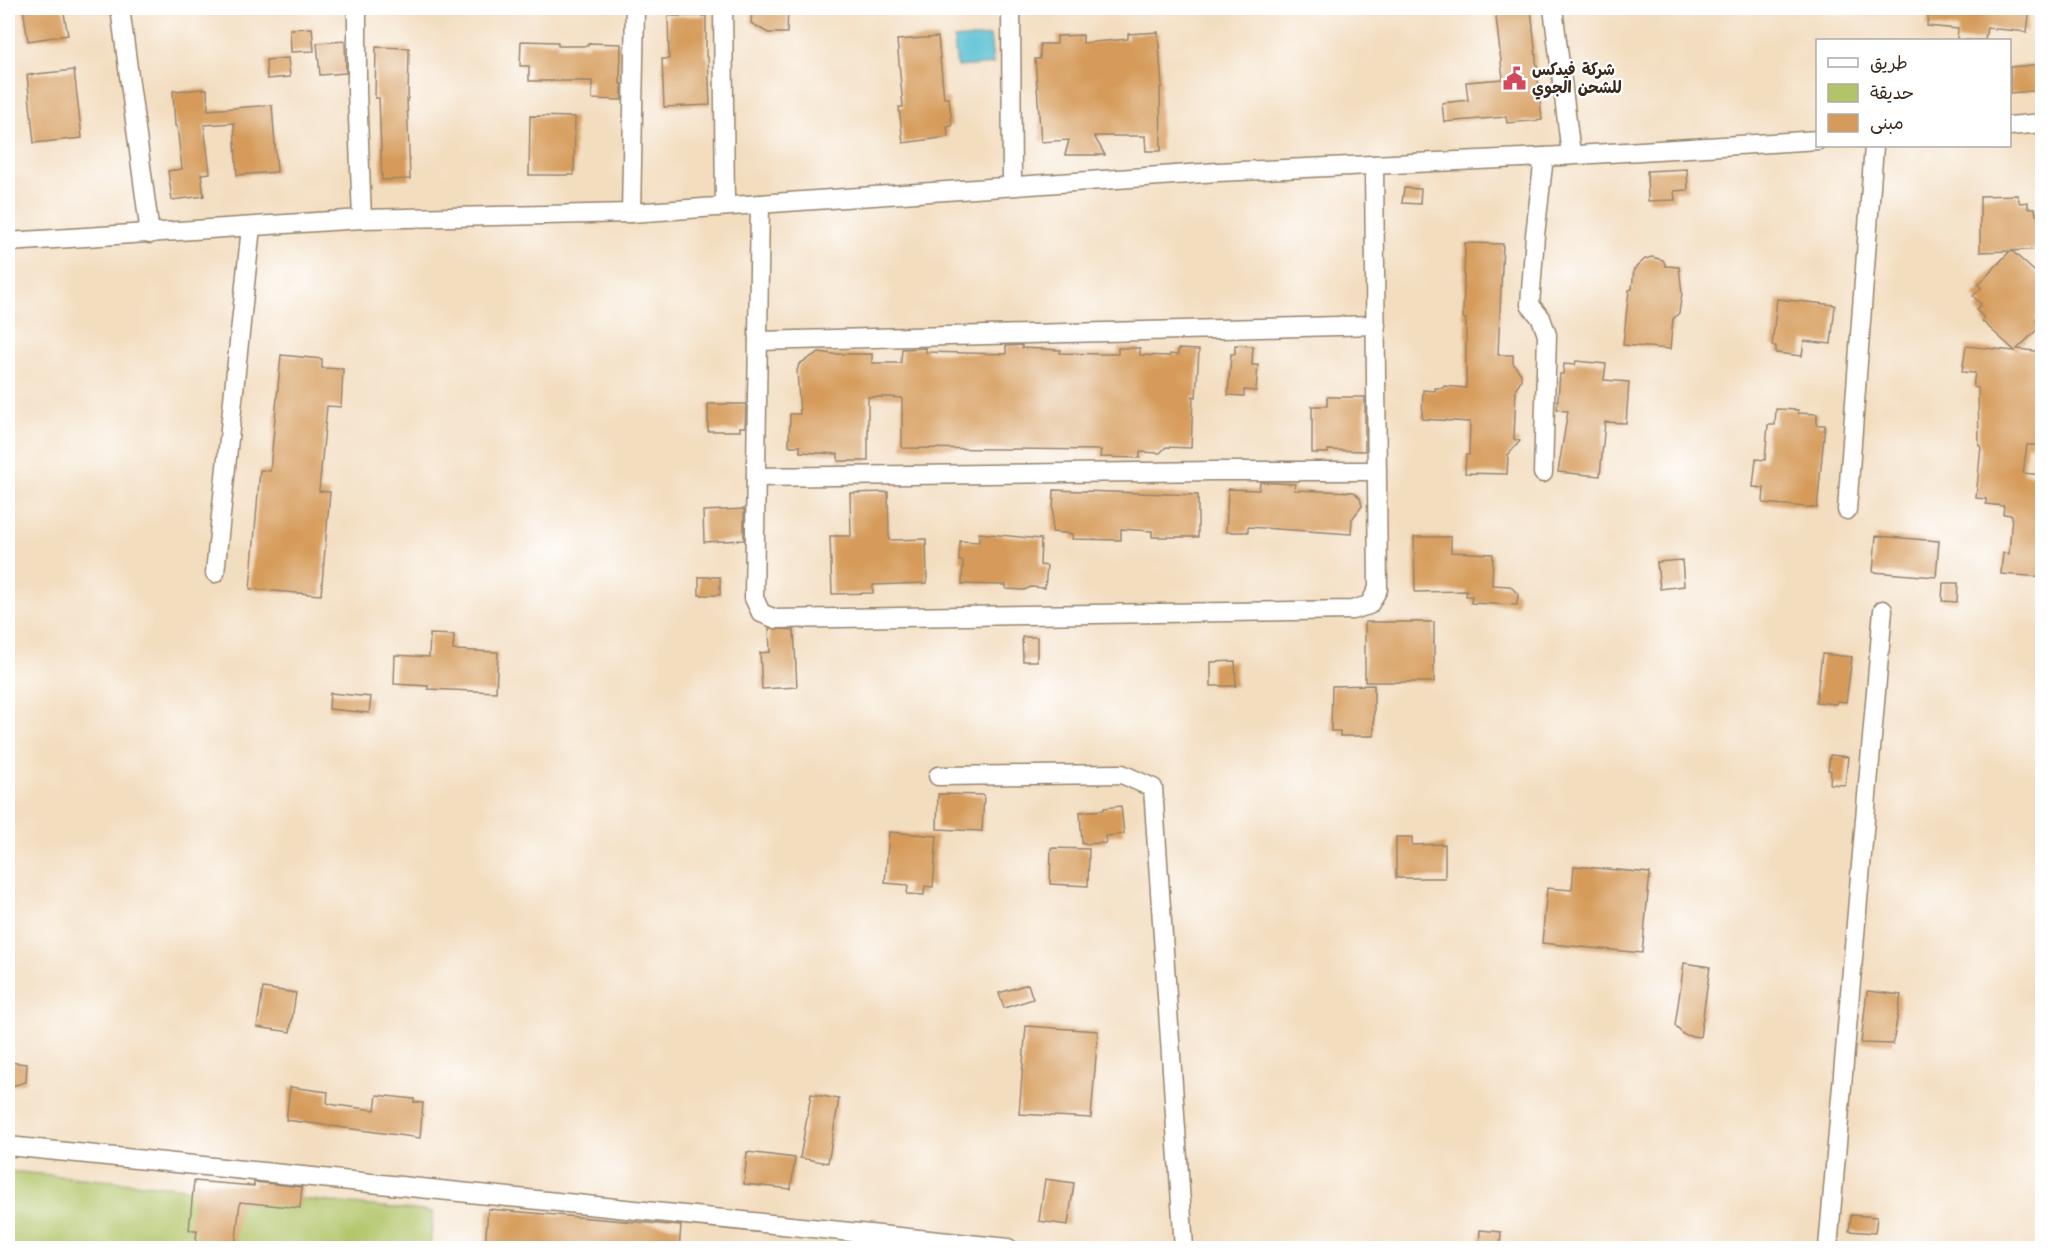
<svg xmlns="http://www.w3.org/2000/svg" width="2050" height="1256" viewBox="0 0 2050 1256" font-family="Kalam,'Playpen Sans Arabic',sans-serif">
<style>
.green{fill:#b1c468;stroke:#767743;stroke-width:1.5}
.water{fill:#56bfd2;stroke:#487478;stroke-width:1.5}
.building{fill:#d69b5a}
.lines{fill:none;stroke-linecap:round;stroke-linejoin:round}
.minor-casing{stroke:#97846e;stroke-width:21}
.minor{stroke:#fff;stroke-width:18}
.labels{text-anchor:middle;stroke-width:4.5;stroke-linejoin:round;paint-order:stroke}
.poi-label{font-size:16px;font-weight:bold;fill:#3b2a1e;stroke:#fff;text-anchor:start}
</style>
<rect width="100%" height="100%" fill="#fff"/>
<filter id="ink" filterUnits="userSpaceOnUse"><feTurbulence type="fractalNoise" baseFrequency=".0167" numOctaves="2"/><feDisplacementMap in="SourceGraphic" scale="12" xChannelSelector="R" yChannelSelector="G"/><feConvolveMatrix kernelMatrix="1 2 1 2 8 2 1 2 1" color-interpolation-filters="sRGB"/></filter>
<filter id="wash" filterUnits="userSpaceOnUse"><feTurbulence type="fractalNoise" baseFrequency=".008" numOctaves="4" result="noise"/><feDisplacementMap in="SourceGraphic" scale="24" xChannelSelector="R" yChannelSelector="G"/><feGaussianBlur stdDeviation="1.35" result="paint"/><feColorMatrix in="noise" values="0 0 0 0 0 0 0 0 0 0 0 0 0 0 0 0 0 1.4 0 .05"/><feComposite in="paint" operator="in"/></filter>
<g filter="url(#wash)">
<rect width="100%" height="100%" fill="#f3ddbf"/>
<!-- green -->
<polygon class="green" points="8,1171 433,1212 430,1248 8,1248"/>
<!-- water -->
<polygon class="water" points="990,36 993,64 957,67 954,39"/>
<g id="blocks">
<!-- building -->
<g class="building">
<polygon points="23,8 63,8 68,35 28,41"/>
<polygon points="752,8 788,8 787,33 768,33 751,23"/>
<polygon points="1495,8 1531,8 1542,120 1507,123 1506,117 1444,122 1442,103 1468,100 1466,82 1503,79"/>
<polygon points="1929,8 2030,8 2027,32 1987,28 1985,40 1957,40 1958,29 1927,26"/>
<polygon points="668,16 706,16 706,57 708,57 710,105 664,107 662,59 669,59"/>
<polygon points="312,28 314,51 291,52 290,29"/>
<polygon points="1158,32 1162,87 1160,87 1161,151 1146,151 1145,136 1094,136 1105,155 1065,155 1069,140 1041,142 1035,59 1040,59 1040,44 1057,44 1057,36 1083,35 1083,43 1128,39 1128,34"/>
<polygon points="938,37 944,98 949,98 952,126 947,126 948,137 903,143 899,107 903,107 897,40"/>
<polygon points="345,41 346,73 320,75 317,43"/>
<polygon points="521,41 558,42 558,46 588,46 588,43 621,44 620,84 622,84 622,100 592,99 592,81 529,81 529,66 520,66"/>
<polygon points="376,47 409,48 408,99 407,99 410,179 382,180 379,98 375,98"/>
<polygon points="288,58 290,77 267,79 266,60"/>
<polygon points="2043,64 2043,90 2010,93 2010,67"/>
<polygon points="74,70 82,138 34,143 27,75"/>
<polygon points="207,89 208,110 272,105 277,172 237,175 234,123 204,125 210,173 201,174 204,196 172,200 168,171 182,169 177,126 175,126 173,91"/>
<polygon points="530,116 575,117 574,175 529,175"/>
<polygon points="1687,169 1688,190 1674,191 1675,200 1648,201 1647,171"/>
<polygon points="1404,188 1421,189 1420,204 1402,203"/>
<polygon points="2017,195 2020,203 2028,202 2028,208 2035,208 2036,215 2040,215 2042,249 2012,251 2043,279 2043,295 2036,320 2041,326 2017,349 2043,352 2043,445 2027,445 2023,473 2043,475 2043,577 2001,574 2003,553 2009,554 2012,515 2003,514 2004,506 1986,504 1986,499 1976,498 1981,446 1979,446 1978,388 1973,387 1975,373 1962,372 1966,346 2015,351 1982,321 1984,318 1976,310 1981,304 1973,296 1981,288 1978,285 2010,251 1980,252 1980,196"/>
<polygon points="1465,243 1503,244 1498,355 1513,355 1513,363 1521,374 1521,380 1516,388 1514,439 1520,441 1508,455 1507,474 1465,473 1466,455 1469,455 1470,422 1422,419 1423,390 1435,391 1435,388 1443,388 1444,386 1466,388 1466,319 1463,318"/>
<polygon points="1652,257 1663,260 1666,266 1679,267 1682,293 1679,313 1673,319 1670,349 1623,345 1629,290 1632,289 1634,269 1645,259"/>
<polygon points="1777,299 1835,305 1831,344 1804,341 1802,356 1776,353 1776,346 1772,346"/>
<polygon points="1022,345 1022,348 1061,350 1060,353 1101,354 1118,354 1118,348 1140,348 1140,355 1170,356 1170,354 1178,355 1178,349 1199,350 1196,397 1193,396 1191,448 1166,447 1160,453 1140,452 1140,458 1100,457 1101,450 902,448 902,398 887,397 868,397 868,461 838,461 838,454 800,452 800,446 789,446 790,414 800,414 797,371 799,364 819,352 833,354 872,354 872,363 901,363 902,349 926,348 926,352 1006,354 1006,346"/>
<polygon points="1235,345 1253,346 1252,365 1258,365 1256,391 1244,390 1244,396 1228,395 1231,354 1235,354"/>
<polygon points="281,355 322,359 322,368 343,369 341,407 327,406 319,491 330,492 321,595 250,589 260,470 270,471"/>
<polygon points="1576,361 1606,364 1604,380 1629,382 1626,423 1605,422 1600,476 1558,472 1568,411 1557,410 1560,374 1563,374 1564,364 1575,365"/>
<polygon points="1327,397 1365,397 1365,451 1328,450 1328,453 1312,453 1312,406 1327,406"/>
<polygon points="708,404 746,404 745,427 740,427 740,431 708,431"/>
<polygon points="1776,409 1798,410 1798,413 1817,414 1817,425 1825,425 1817,508 1763,503 1764,488 1753,487 1756,459 1765,460 1768,425 1775,425"/>
<polygon points="1260,482 1295,484 1294,490 1354,492 1360,498 1362,506 1352,519 1351,534 1248,527 1248,532 1226,532 1228,489 1259,490"/>
<polygon points="1054,490 1198,495 1198,537 1152,537 1152,531 1121,529 1121,540 1072,539 1073,534 1052,532"/>
<polygon points="888,492 889,540 926,539 927,583 873,585 873,593 832,594 830,536 851,536 850,493"/>
<polygon points="744,509 744,540 704,542 703,511"/>
<polygon points="979,533 1041,539 1040,565 1047,566 1045,588 1031,587 1024,590 1006,589 1006,585 962,584 963,561 959,561 960,541 979,542"/>
<polygon points="1876,536 1939,541 1936,577 1873,572"/>
<polygon points="1414,537 1451,537 1451,552 1493,554 1492,585 1510,586 1518,594 1517,605 1471,603 1472,596 1466,596 1467,591 1415,592"/>
<polygon points="1682,560 1684,586 1660,589 1657,562"/>
<rect x="699" y="577" width="21" height="18"/>
<polygon points="1943,583 1958,583 1957,602 1942,601"/>
<rect x="1365" y="622" width="69" height="60"/>
<polygon points="769,628 794,630 797,687 762,689 760,653 770,652"/>
<polygon points="430,634 454,635 453,650 498,652 496,692 428,689 428,686 394,684 395,655 429,657"/>
<polygon points="1022,637 1037,637 1037,661 1023,661"/>
<polygon points="1822,654 1852,657 1846,702 1837,701 1836,704 1816,702"/>
<polygon points="1235,661 1236,686 1211,686 1211,662"/>
<polygon points="1374,685 1374,736 1340,736 1340,731 1331,731 1332,686"/>
<polygon points="330,693 371,697 369,713 329,709"/>
<polygon points="1830,755 1848,757 1845,785 1830,784 1831,771 1828,770"/>
<polygon points="938,794 984,795 982,831 937,829"/>
<polygon points="1121,806 1124,834 1105,836 1106,843 1082,844 1080,812 1104,810 1104,808"/>
<polygon points="889,832 937,836 933,887 925,886 924,895 907,894 908,885 885,883"/>
<polygon points="1396,837 1412,837 1412,845 1445,844 1445,878 1396,878"/>
<polygon points="1051,848 1089,849 1088,886 1050,884"/>
<polygon points="1574,866 1650,873 1642,953 1542,943 1547,888 1572,890"/>
<polygon points="1684,963 1710,967 1700,1037 1684,1035 1675,1026"/>
<polygon points="1028,984 1033,999 1004,1008 999,993"/>
<polygon points="263,988 296,993 290,1032 257,1027"/>
<polygon points="1867,991 1901,995 1893,1044 1861,1043"/>
<polygon points="1026,1026 1098,1031 1091,1118 1019,1114"/>
<polygon points="8,1062 27,1064 26,1082 8,1087"/>
<polygon points="290,1087 328,1092 327,1103 335,1105 375,1110 377,1095 414,1099 414,1102 423,1103 420,1138 286,1120"/>
<polygon points="811,1094 839,1099 828,1163 800,1158"/>
<polygon points="747,1152 795,1158 791,1189 744,1184"/>
<polygon points="1045,1179 1074,1183 1068,1225 1039,1221"/>
<polygon points="194,1181 254,1186 254,1182 302,1187 300,1208 240,1202 235,1248 195,1248 197,1230 189,1230"/>
<polygon points="488,1209 681,1226 679,1248 485,1248"/>
<polygon points="1851,1215 1877,1217 1875,1233 1849,1231"/>
<polygon points="1480,1230 1501,1232 1500,1248 1479,1248"/>
</g>
</g>
</g>
<g filter="url(#ink)">
<use href="#blocks" fill-opacity="0" stroke="#97846e" stroke-width="1.5"/>
<g class="lines">
<defs>
<g id="minor">
<polyline points="120,8 150,234"/>
<polyline points="357,8 357,91 362,219"/>
<polyline points="723,8 725,206"/>
<polyline points="1011,8 1012,186"/>
<polyline points="1553,8 1571,154"/>
<polyline points="2010,126 2042,123"/>
<polyline points="760,204 754,598 761,613 776,619 1352,610 1369,605 1378,589 1374,165"/>
<polyline points="631,213 635,8"/>
<polyline points="8,242 362,219 631,213 1218,172 1544,157 1818,140"/>
<polyline points="758,341 1376,325"/>
<polyline points="1543,473 1547,335 1541,318 1530,305 1535,235 1544,157"/>
<polyline points="756,477 1216,471 1377,471"/>
<polyline points="1847,510 1874,146"/>
<polyline points="215,573 251,227"/>
<polyline points="938,776 1122,774 1153,788 1184,1248"/>
<polyline points="8,1146 1008,1248"/>
<polyline points="1828,1248 1883,610"/>
</g>
</defs>
<!-- minor casing -->
<use href="#minor" class="minor-casing"/>
<!-- minor -->
<use href="#minor" class="minor"/>
</g>
</g>
<!-- icons -->
<defs>
<symbol id="civic-bare" viewBox="-9 -9 18 18"><path d="M-.6-6.5H3V-4.5H.6V-3L4-1V1h2V6H-6V1h2V-1L-.6-3ZM-1.2 2.5V6h2.4V2.5Z" fill="#d1495b" stroke="#fff" stroke-width="2.5" paint-order="stroke"/></symbol>
</defs>
<g fill-rule="evenodd">
<use href="#civic-bare" x="1498" y="62" width="33" height="33"/>
</g>
<g class="labels">
<!-- poi labels -->
<g class="poi-label">
<text x="1532" y="75">شركة فيدكس<tspan x="1532" dy="18">للشحن الجوي</tspan></text>
</g>
</g>
<!-- margin -->
<rect width="2050" height="1256" fill="none" stroke="#fff" stroke-width="30"/>
<!-- legend -->
<rect x="1816" y="39" width="195" height="108" fill="#ffffff" stroke="#b1aaa5" stroke-width="1.5"/>
<rect x="1828" y="58" width="30" height="9" fill="#ffffff" stroke="#b1aaa5" stroke-width="1.5"/>
<text x="1870" y="69" font-size="18" fill="#3b2a1e">طريق</text>
<rect x="1828" y="84" width="30" height="18" fill="#b1c468" stroke="#b1aaa5" stroke-width="1.5"/>
<text x="1870" y="99" font-size="18" fill="#3b2a1e">حديقة</text>
<rect x="1828" y="114" width="30" height="18" fill="#d69b5a" stroke="#b1aaa5" stroke-width="1.5"/>
<text x="1870" y="129" font-size="18" fill="#3b2a1e">مبنى</text>
</svg>
